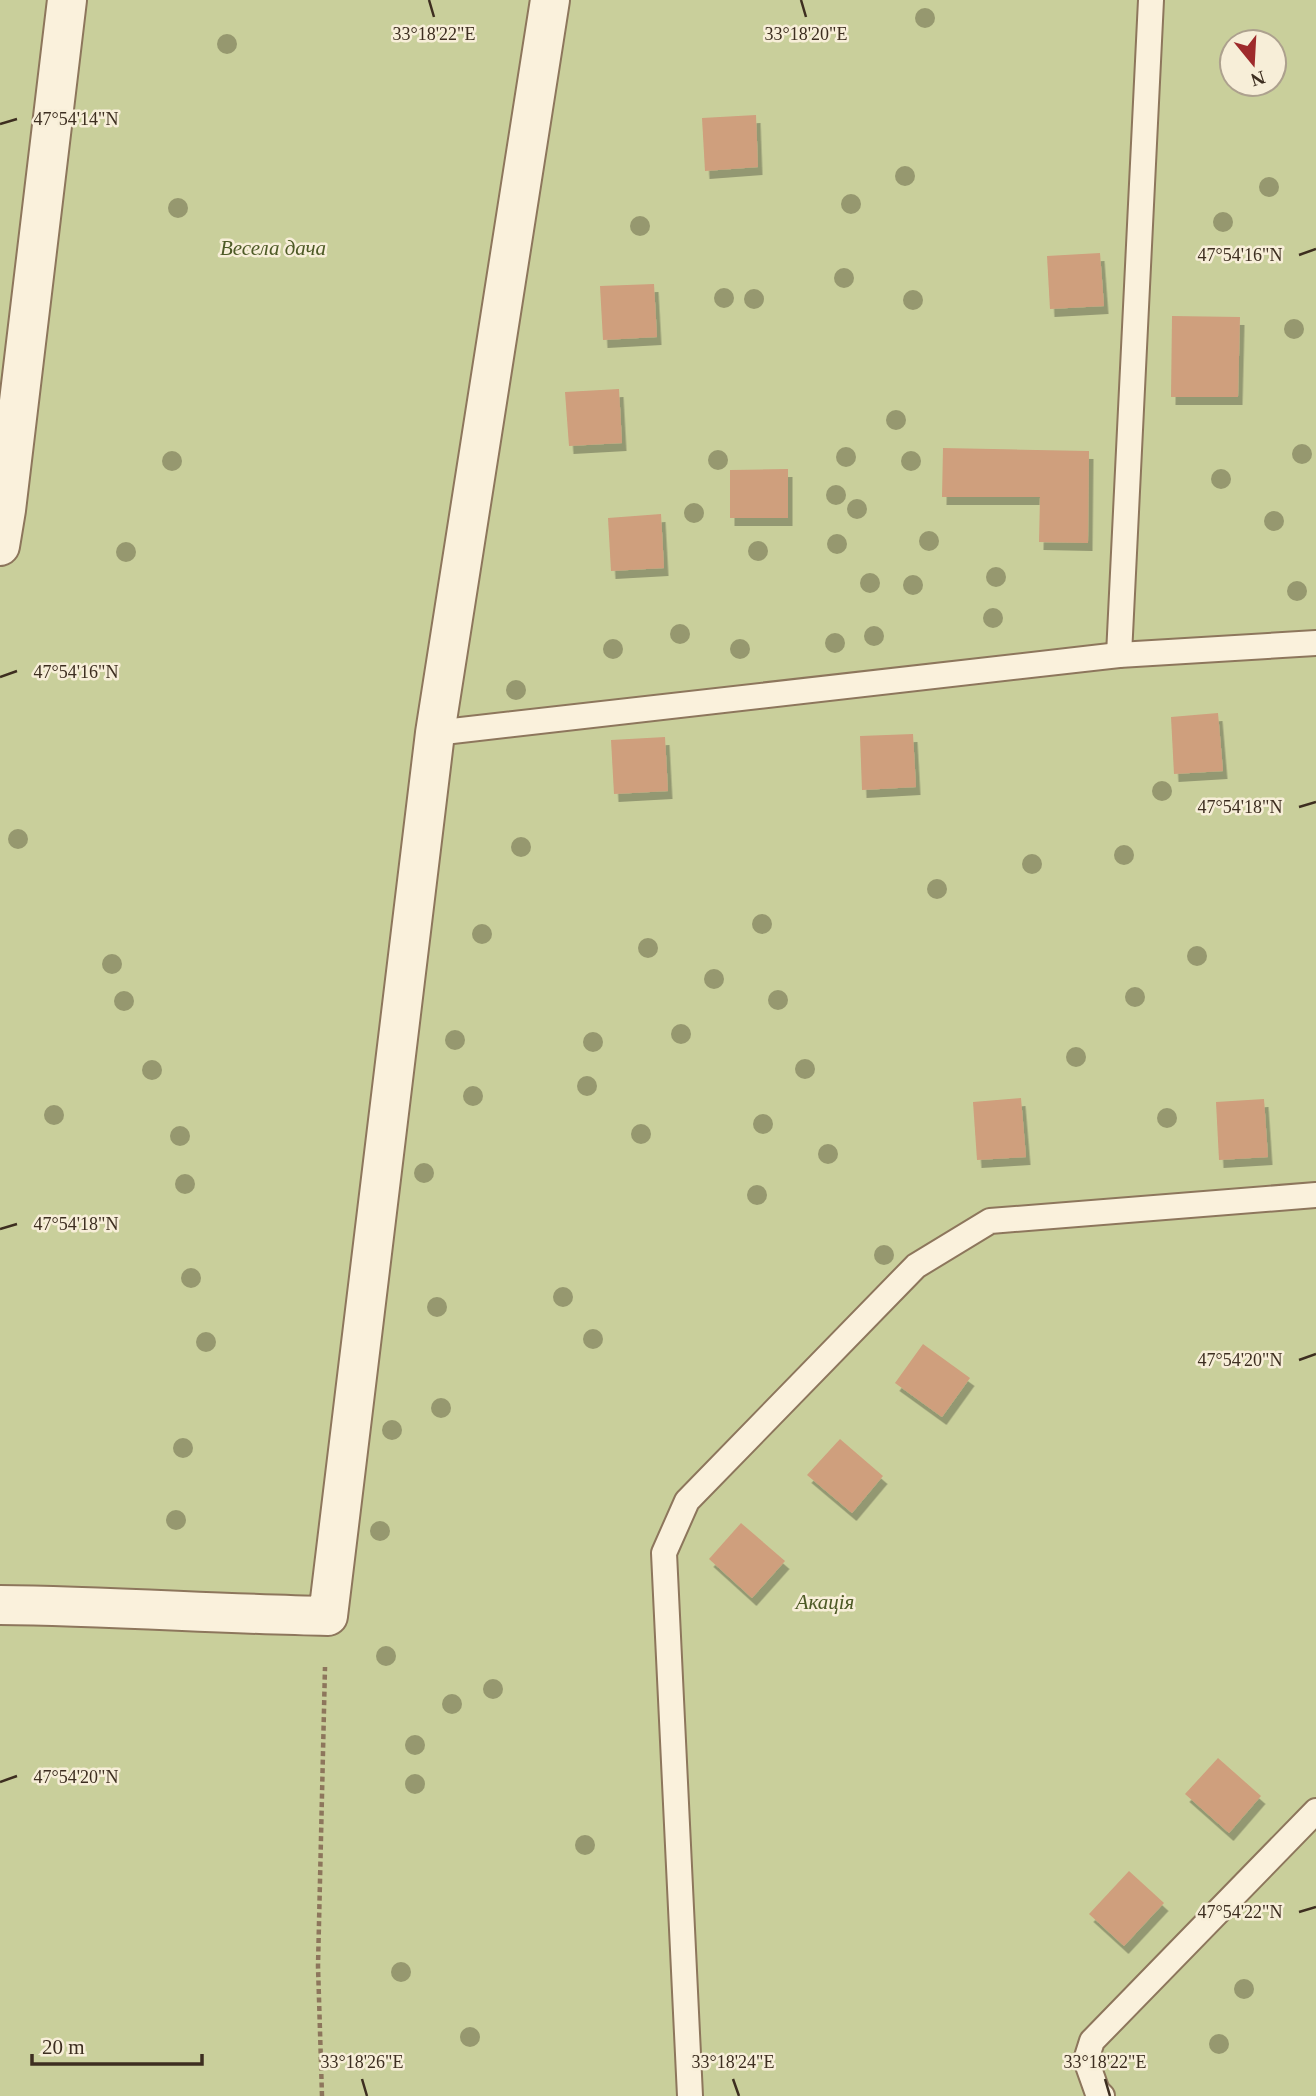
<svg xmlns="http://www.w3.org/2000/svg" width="1316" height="2096" viewBox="0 0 1316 2096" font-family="Georgia,serif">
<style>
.green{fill:#c9cf9b;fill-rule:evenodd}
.building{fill:#cf9f7d;filter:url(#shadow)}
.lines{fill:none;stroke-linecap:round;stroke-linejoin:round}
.service-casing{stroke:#8d765c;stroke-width:28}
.minor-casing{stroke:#8d765c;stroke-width:42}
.path{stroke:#8d765c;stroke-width:4.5;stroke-dasharray:5 3.5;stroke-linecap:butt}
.service{stroke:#faf1dc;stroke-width:24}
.minor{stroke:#faf1dc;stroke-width:38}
.tree{fill:#96986f}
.ticks{fill:none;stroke:#3d2e20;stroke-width:2.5}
.labels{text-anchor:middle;stroke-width:5;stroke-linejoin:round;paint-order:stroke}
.park-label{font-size:21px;font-style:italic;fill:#4d5a26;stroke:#f7eed8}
.ticks-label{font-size:18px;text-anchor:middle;fill:#3d2e20;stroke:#f7eed8;stroke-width:5;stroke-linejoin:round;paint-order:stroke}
</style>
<defs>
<filter id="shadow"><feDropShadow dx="4.5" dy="8" stdDeviation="0" flood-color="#0004"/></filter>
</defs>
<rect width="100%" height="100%" fill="#f0e4c8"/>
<!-- green -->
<path class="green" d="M0,0H1316V2096H0ZM1232,42H1274V84H1232Z"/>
<!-- building -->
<g class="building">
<polygon points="756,115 758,167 705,171 702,118"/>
<polygon points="1100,253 1104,306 1050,309 1047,256"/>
<polygon points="654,284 657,337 603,340 600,286"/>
<polygon points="1172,316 1240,317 1238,397 1171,397"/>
<polygon points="619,389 622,443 569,446 565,392"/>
<polygon points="943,448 1089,451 1088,543 1039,542 1040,497 942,497"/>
<polygon points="788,469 788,518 730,518 730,470"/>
<polygon points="661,514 664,568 611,571 608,518"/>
<polygon points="1218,713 1223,771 1174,774 1171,717"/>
<polygon points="913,734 916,787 862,790 860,736"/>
<polygon points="665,737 668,791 614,794 611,740"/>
<polygon points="1021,1098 1026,1157 977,1160 973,1102"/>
<polygon points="1264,1099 1268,1157 1219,1160 1216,1102"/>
<polygon points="923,1344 970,1378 942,1417 895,1383"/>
<polygon points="840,1439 883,1476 852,1513 807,1475"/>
<polygon points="741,1523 785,1561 752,1598 709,1559"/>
<polygon points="1218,1758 1261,1796 1229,1833 1185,1794"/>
<polygon points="1129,1871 1164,1903 1124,1946 1089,1914"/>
</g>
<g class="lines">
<defs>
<g id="service">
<polyline points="1119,655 1151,0"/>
<polyline points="435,733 1119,655 1316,643"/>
<polyline points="690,2096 664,1553 687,1501 916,1266 990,1221 1316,1195"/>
<polyline points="1102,2096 1097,2091 1086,2060 1092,2041 1316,1811"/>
</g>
<g id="minor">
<polyline points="0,546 6,510 67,0"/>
<path d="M0,1605C110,1606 219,1614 328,1616L435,733L550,0"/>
</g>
</defs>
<!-- service casing -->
<use href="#service" class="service-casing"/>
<!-- minor casing -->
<use href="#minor" class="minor-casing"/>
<!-- path -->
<polyline class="path" points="322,2096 318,1966 325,1667"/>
<!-- service -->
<use href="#service" class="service"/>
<!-- minor -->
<use href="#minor" class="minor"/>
</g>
<!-- trees -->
<g class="tree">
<circle cx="925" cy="18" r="10"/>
<circle cx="227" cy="44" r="10"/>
<circle cx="905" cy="176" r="10"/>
<circle cx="1269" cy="187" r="10"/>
<circle cx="851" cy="204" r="10"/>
<circle cx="178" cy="208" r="10"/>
<circle cx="1223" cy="222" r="10"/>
<circle cx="640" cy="226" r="10"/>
<circle cx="844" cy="278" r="10"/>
<circle cx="724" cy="298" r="10"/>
<circle cx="754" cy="299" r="10"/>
<circle cx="913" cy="300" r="10"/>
<circle cx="1294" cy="329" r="10"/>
<circle cx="896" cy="420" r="10"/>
<circle cx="1302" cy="454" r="10"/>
<circle cx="846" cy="457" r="10"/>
<circle cx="718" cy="460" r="10"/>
<circle cx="172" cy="461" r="10"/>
<circle cx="911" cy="461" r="10"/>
<circle cx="1221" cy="479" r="10"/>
<circle cx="836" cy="495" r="10"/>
<circle cx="857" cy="509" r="10"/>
<circle cx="694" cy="513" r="10"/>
<circle cx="1274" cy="521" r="10"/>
<circle cx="929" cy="541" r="10"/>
<circle cx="837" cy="544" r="10"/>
<circle cx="758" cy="551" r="10"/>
<circle cx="126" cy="552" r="10"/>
<circle cx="996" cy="577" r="10"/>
<circle cx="870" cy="583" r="10"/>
<circle cx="913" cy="585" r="10"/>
<circle cx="1297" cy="591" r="10"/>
<circle cx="993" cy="618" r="10"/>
<circle cx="680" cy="634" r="10"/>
<circle cx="874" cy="636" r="10"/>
<circle cx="835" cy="643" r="10"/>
<circle cx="613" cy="649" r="10"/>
<circle cx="740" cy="649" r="10"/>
<circle cx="516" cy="690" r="10"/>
<circle cx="1162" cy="791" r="10"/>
<circle cx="18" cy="839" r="10"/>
<circle cx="521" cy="847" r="10"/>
<circle cx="1124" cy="855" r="10"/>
<circle cx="1032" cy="864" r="10"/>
<circle cx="937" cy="889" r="10"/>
<circle cx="762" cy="924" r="10"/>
<circle cx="482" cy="934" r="10"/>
<circle cx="648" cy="948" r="10"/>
<circle cx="1197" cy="956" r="10"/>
<circle cx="112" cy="964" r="10"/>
<circle cx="714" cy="979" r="10"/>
<circle cx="1135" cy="997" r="10"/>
<circle cx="778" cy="1000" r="10"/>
<circle cx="124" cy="1001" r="10"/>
<circle cx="681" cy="1034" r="10"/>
<circle cx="455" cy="1040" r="10"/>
<circle cx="593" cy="1042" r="10"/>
<circle cx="1076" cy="1057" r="10"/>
<circle cx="805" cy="1069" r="10"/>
<circle cx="152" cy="1070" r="10"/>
<circle cx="587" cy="1086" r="10"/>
<circle cx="473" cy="1096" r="10"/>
<circle cx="54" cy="1115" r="10"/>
<circle cx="1167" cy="1118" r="10"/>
<circle cx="763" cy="1124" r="10"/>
<circle cx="641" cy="1134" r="10"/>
<circle cx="180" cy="1136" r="10"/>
<circle cx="828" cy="1154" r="10"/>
<circle cx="424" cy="1173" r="10"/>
<circle cx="185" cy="1184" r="10"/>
<circle cx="757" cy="1195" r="10"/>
<circle cx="884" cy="1255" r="10"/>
<circle cx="191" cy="1278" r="10"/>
<circle cx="563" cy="1297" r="10"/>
<circle cx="437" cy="1307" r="10"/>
<circle cx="593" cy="1339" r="10"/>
<circle cx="206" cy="1342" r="10"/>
<circle cx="441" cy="1408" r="10"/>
<circle cx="392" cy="1430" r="10"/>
<circle cx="183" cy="1448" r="10"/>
<circle cx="176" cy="1520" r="10"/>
<circle cx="380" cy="1531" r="10"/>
<circle cx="386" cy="1656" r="10"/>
<circle cx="493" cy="1689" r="10"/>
<circle cx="452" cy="1704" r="10"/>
<circle cx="415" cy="1745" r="10"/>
<circle cx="415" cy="1784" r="10"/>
<circle cx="585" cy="1845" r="10"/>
<circle cx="401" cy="1972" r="10"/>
<circle cx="1244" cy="1989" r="10"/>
<circle cx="470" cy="2037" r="10"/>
<circle cx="1219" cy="2044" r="10"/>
</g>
<!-- ticks -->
<path class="ticks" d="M429,0L434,17M801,0L806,17M0,124L17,119M1299,255L1316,249M0,677L17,671M1299,807L1316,802M0,1229L17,1224M1299,1360L1316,1354M0,1782L17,1776M1299,1912L1316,1907M362,2079L367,2096M733,2079L739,2096M1105,2079L1110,2096"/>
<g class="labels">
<!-- park labels -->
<g class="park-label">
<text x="273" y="255">Весела дача</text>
<text x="825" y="1609">Акація</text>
</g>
</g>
<g class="ticks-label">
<text x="434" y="40">33°18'22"E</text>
<text x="806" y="40">33°18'20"E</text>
<text x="76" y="125">47°54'14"N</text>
<text x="1240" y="261">47°54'16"N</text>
<text x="76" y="678">47°54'16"N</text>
<text x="1240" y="813">47°54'18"N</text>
<text x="76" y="1230">47°54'18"N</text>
<text x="1240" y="1366">47°54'20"N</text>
<text x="76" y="1783">47°54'20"N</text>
<text x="1240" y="1918">47°54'22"N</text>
<text x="362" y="2068">33°18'26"E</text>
<text x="733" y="2068">33°18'24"E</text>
<text x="1105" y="2068">33°18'22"E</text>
</g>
<!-- north arrow -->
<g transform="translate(1253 63) rotate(162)"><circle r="33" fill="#f7eed8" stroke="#ada18e" stroke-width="2"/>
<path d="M0-5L12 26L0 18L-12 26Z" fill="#9e2a2b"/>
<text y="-10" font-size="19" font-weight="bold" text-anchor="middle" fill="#3d2e20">N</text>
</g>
<!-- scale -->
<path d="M32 2054v10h170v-10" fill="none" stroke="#3d2e20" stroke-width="3.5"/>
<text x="42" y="2054" font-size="21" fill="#3d2e20" stroke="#f7eed8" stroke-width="5" paint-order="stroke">20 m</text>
</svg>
